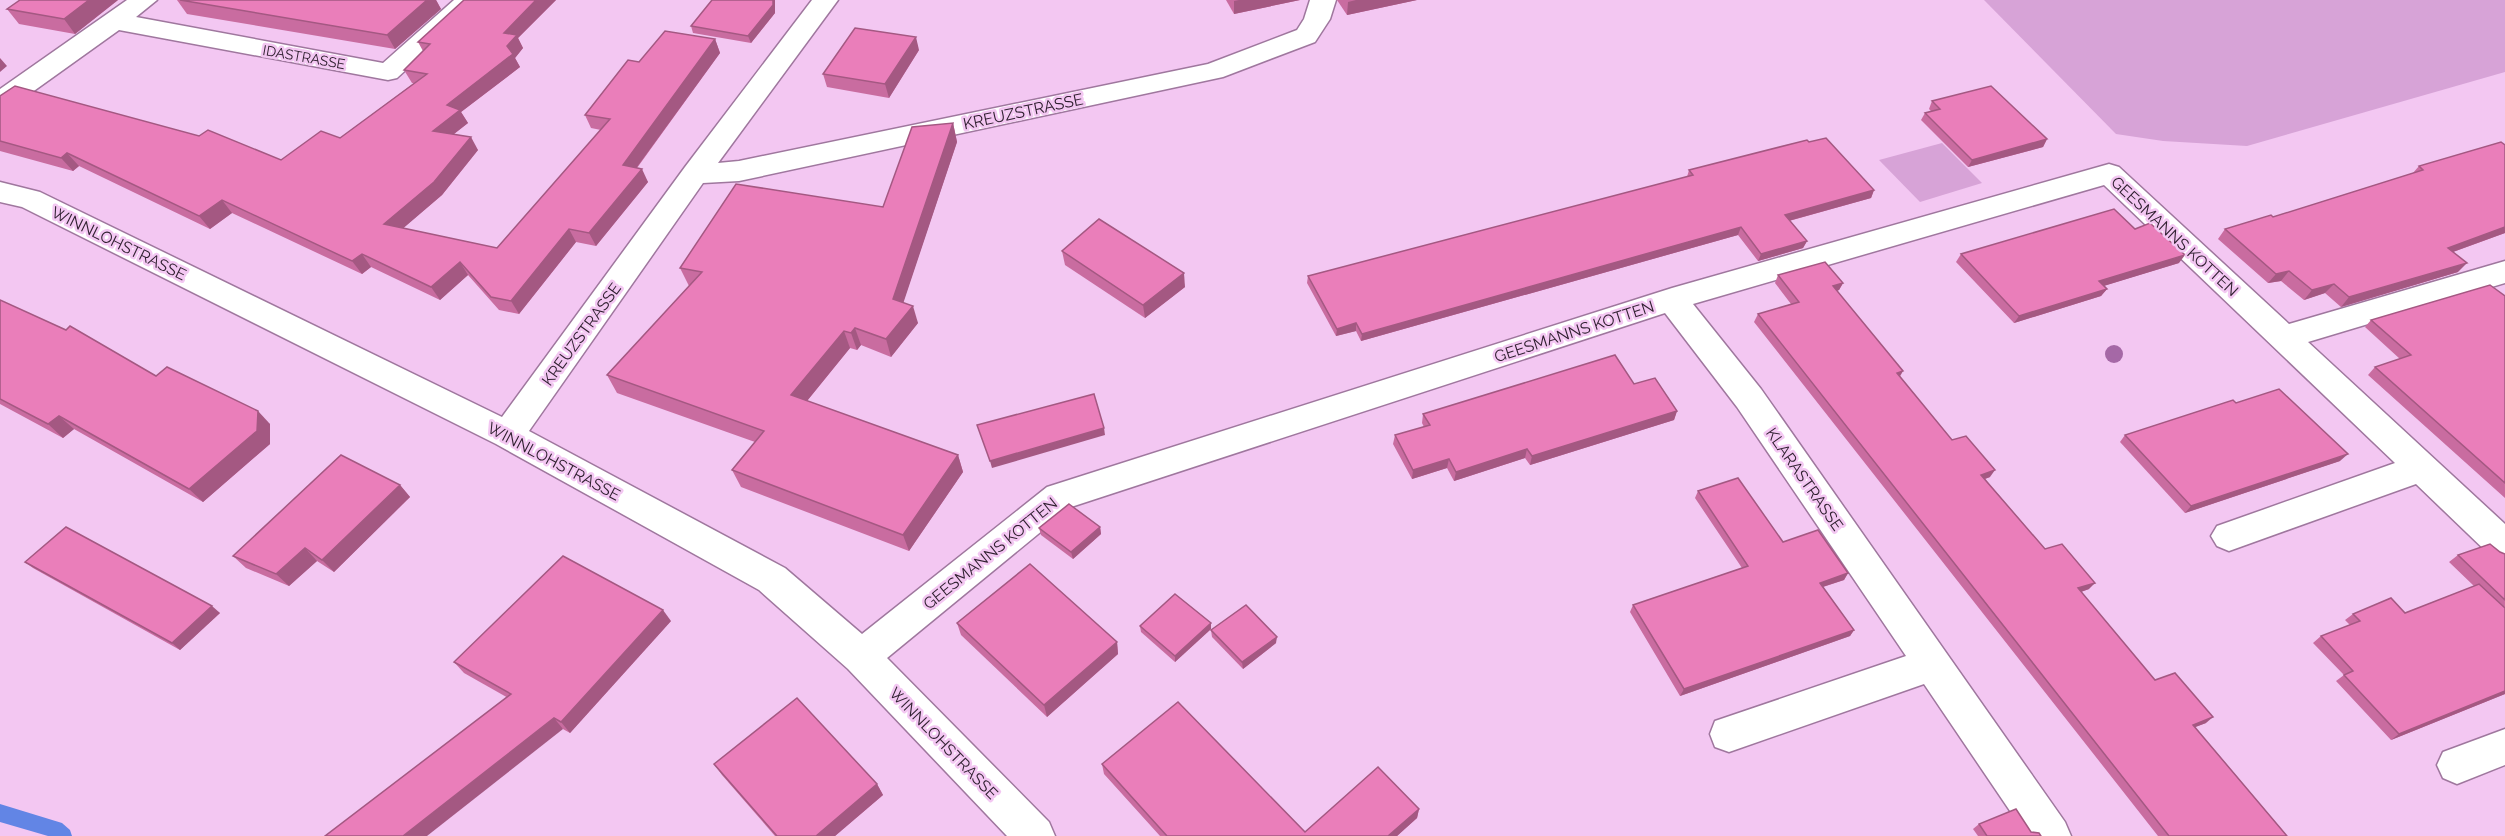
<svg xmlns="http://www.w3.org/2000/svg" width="2505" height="836" viewBox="0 0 2505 836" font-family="Raleway,sans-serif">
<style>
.green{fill:#d7a3d7}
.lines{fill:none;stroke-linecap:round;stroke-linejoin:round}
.stream{fill:#6285e5;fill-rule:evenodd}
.minor-casing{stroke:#9f779e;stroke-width:3}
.minor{fill:#fff;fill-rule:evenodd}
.tree{fill:#a568a6}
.wall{fill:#c96ca0}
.shaded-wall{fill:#a45882}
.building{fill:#ea7eba;stroke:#a45882;stroke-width:1.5}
.labels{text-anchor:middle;stroke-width:5;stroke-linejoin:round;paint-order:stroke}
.far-street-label{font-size:14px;fill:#302030;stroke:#f3c7f2}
.street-label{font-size:16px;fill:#302030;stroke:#f3c7f2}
</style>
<rect width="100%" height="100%" fill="#f3c7f2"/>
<!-- green -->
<g class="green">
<polygon points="1984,0 2505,0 2505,72 2247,146 2163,141 2116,134"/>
<polygon points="1942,143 1982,183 1920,202 1879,160"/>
</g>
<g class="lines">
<!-- stream -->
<polygon class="stream" points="0,804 62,823 70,830 72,836 48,836 0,822"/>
<defs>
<g id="minor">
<polygon points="127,0 157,0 136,17 383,63 454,0 482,0 397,78 388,80 119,30 10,108 0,111 0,89"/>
<polygon points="812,0 838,0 718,163 739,161 1208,64 1297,30 1304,19 1310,0 1336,0 1330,19 1315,42 1223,77 739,181 703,183 529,431 785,568 862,634 1047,487 1672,288 2109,164 2119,167 2289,324 2505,261 2505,283 2308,342 2505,524 2505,561 2492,557 2416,484 2229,551 2217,546 2211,536 2217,526 2395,463 2104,185 1693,304 1761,389 2065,822 2071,836 2027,836 1924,684 1729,752 1715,747 1710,734 1715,721 1906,656 1737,407 1665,313 1071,507 887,658 1049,822 1055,836 1007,836 848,669 759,590 496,444 22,207 0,202 0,182 40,192 502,417 685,167"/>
<polygon points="2505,729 2505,765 2457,784 2443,778 2437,765 2443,752"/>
</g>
</defs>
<!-- minor casing -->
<use href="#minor" class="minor-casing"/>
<!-- minor -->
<use href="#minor" class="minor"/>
</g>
<!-- trees -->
<circle class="tree" cx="2114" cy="354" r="9"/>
<!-- wall -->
<g class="wall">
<polygon points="118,0 75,34 19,24 7,9"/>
<polygon points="177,0 436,0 441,9 395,49 187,14"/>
<polygon points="464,0 556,0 518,38 523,48 515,58 520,67 461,112 468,123 454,134 478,150 442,195 403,228 497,248 601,130 591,128 585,115 639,62 715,39 720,53 637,168 648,182 596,246 576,242 519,314 499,310 468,275 440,300 371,267 362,274 232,213 210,229 79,166 73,171 0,151 0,96 281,160 340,138 414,83 412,83 404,70 423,51 418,42"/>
<polygon points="775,0 775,13 751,43 693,33 691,26"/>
<polygon points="1226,0 1300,0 1234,14"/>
<polygon points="1337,0 1417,0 1347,15"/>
<polygon points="919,50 889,98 827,87 823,74"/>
<polygon points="1932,101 2047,139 2043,147 1968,167 1921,120 1925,113 1931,111 1929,109"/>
<polygon points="953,123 957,142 903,302 918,323 891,357 861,345 857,350 850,348 807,401 958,455 963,472 909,551 741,487 732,470 755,442 617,393 607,375 689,286 680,268 883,207"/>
<polygon points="1809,142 1874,190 1871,198 1789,221 1807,241 1803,248 1758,261 1738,235 1361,341 1356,331 1336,336 1307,283 1308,276 1687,177 1689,170"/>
<polygon points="2505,145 2505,233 2453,252 2458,272 2341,307 2325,293 2304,300 2281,281 2268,283 2218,239 2225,229 2273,217 2413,173 2419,166"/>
<polygon points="2135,229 2179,263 2103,286 2107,289 2101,296 2014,323 1956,262 1961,254"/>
<polygon points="1062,251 1185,287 1145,318 1065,265"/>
<polygon points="1778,275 1843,283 1839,290 1837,291 1900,377 1952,440 1990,477 1985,479 2045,549 2089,589 2081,592 2155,680 2206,723 2195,727 2287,836 2158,836 1754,322 1758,314 1791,304 1775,283"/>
<polygon points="2505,296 2505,498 2368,375 2375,367 2400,359 2365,327 2371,320"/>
<polygon points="0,300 156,376 270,424 270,444 203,502 74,429 63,438 0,404"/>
<polygon points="1634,384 1677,411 1674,420 1530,465 1525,458 1454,481 1447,468 1412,479 1393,444 1395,435 1424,427 1422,423 1423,414"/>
<polygon points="2236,403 2340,461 2185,513 2120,442 2125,435"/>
<polygon points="400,485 410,497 334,572 317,561 289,586 246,568 233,556"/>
<polygon points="1698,491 1783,542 1848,573 1844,580 1823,587 1854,630 1850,636 1680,696 1630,612 1633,605 1742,568 1695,498"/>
<polygon points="1100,527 1101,534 1073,559 1041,535 1039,528"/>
<polygon points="2500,552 2505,554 2505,694 2391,740 2336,681 2344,675 2313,643 2321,636 2350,625 2345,620 2353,614 2405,613 2474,586 2449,562 2458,555"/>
<polygon points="25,562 220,613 180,650 33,568"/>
<polygon points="671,621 570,733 464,673 454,662"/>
<polygon points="957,623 1117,642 1118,654 1047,717 961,635"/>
<polygon points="1211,623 1211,629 1175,662 1141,632 1140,626"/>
<polygon points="1211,630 1276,643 1243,669 1212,637"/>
<polygon points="714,764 877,784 883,795 835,836 775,836 722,775"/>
<polygon points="1102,764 1305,832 1419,809 1417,818 1397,836 1160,836 1104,774"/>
<polygon points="1979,824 2031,832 2041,836 1978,836 1973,829"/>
</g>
<!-- shaded-wall -->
<g class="shaded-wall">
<polygon points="89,0 118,0 75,34 64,19"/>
<polygon points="427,0 436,0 441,9 395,49 387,35"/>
<polygon points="536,0 556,0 518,38 523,48 515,58 520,67 461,112 468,123 441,144 433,131 447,105 507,46 504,33"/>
<polygon points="773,0 775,0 775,13 751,43 748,36"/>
<polygon points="1239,0 1300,0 1234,14 1234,1"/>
<polygon points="1356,0 1417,0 1347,15 1348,2"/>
<polygon points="916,37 919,50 889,98 885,84"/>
<polygon points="715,39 720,53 629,178 623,165"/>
<polygon points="0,58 7,66 0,72"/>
<polygon points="953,123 957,142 899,316 893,299"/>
<polygon points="471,137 478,150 442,195 393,237 384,224"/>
<polygon points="2047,139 2043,147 1968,167 1972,160"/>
<polygon points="67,153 79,166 73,171 61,158"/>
<polygon points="642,169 648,182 596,246 589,233"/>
<polygon points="1874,190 1871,198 1781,223 1785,215"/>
<polygon points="222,200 232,213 210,229 199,216"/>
<polygon points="1741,227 1738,235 1361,341 1362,334"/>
<polygon points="2505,227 2505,233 2439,257 2448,248"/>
<polygon points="569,229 576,242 519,314 511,301"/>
<polygon points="1807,241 1803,248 1758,261 1761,254"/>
<polygon points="362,254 371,267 362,274 352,261"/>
<polygon points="2185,255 2179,263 2094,289 2099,281"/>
<polygon points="460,262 468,275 440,300 431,287"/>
<polygon points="2467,263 2458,272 2341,307 2349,297"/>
<polygon points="2289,271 2281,281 2268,283 2276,274"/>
<polygon points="1184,273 1185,287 1145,318 1143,305"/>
<polygon points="1843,283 1839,290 1829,293 1833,286"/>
<polygon points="2334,284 2325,293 2304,300 2312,290"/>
<polygon points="2107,289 2101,296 2014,323 2019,316"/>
<polygon points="913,306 918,323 891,357 886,339"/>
<polygon points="1356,323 1356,331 1336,336 1337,329"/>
<polygon points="855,328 861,345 857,350 851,333"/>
<polygon points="844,331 850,348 798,412 791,395"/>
<polygon points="1903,371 1899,378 1897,373"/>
<polygon points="258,411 270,424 270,444 203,502 189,489"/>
<polygon points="1677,411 1674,420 1530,465 1532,456"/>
<polygon points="59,416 74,429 63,438 48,424"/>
<polygon points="1104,428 1105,435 992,468 990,461"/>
<polygon points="1527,449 1525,458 1454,481 1456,472"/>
<polygon points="2348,454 2340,461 2185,513 2191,506"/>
<polygon points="958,455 963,472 909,551 903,535"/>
<polygon points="1449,459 1447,468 1412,479 1413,470"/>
<polygon points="1995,470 1990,477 1976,482 1981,475"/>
<polygon points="400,485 410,497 334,572 322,560"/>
<polygon points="1100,527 1101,534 1073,559 1071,552"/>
<polygon points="305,548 317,561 289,586 276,574"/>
<polygon points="1848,573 1844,580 1816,589 1820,583"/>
<polygon points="2095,583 2089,589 2072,595 2078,588"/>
<polygon points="212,606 220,613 180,650 172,643"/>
<polygon points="663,610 671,621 570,733 561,722"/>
<polygon points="1211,623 1211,629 1175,662 1175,656"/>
<polygon points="1854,630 1850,636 1680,696 1684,689"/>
<polygon points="1277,637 1276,643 1243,669 1242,662"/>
<polygon points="1117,642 1118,654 1047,717 1044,705"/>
<polygon points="2505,691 2505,694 2391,740 2399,734"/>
<polygon points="2213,717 2206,723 2185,731 2193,725"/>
<polygon points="554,718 563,729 427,836 403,836"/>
<polygon points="877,784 883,795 835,836 816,836"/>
<polygon points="1419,809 1417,818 1397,836 1388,836"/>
</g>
<!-- building -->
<g class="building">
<polygon points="20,0 89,0 64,19 7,9"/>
<polygon points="180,0 427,0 387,35"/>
<polygon points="464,0 536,0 504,33 517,35 507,46 513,54 447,105 460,110 433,131 471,137 434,182 384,224 497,248 610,119 585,115 628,60 639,62 665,31 715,39 623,165 642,169 589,233 569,229 511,301 491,297 460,262 431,287 362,254 352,261 222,200 199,216 67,153 61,158 0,141 0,96 15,86 199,136 208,130 281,160 321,131 340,138 427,74 404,70 430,44 418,42"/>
<polygon points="712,0 773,0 773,5 748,36 691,26"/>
<polygon points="855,28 916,37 885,84 823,74"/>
<polygon points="1991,86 2047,139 1972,160 1925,113 1940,109 1932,101"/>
<polygon points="953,123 893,299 913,306 886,339 855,328 851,333 844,331 791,395 958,455 903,535 732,470 764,431 607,375 702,272 680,268 736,184 883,207 912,127"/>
<polygon points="1826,138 1874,190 1785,215 1807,241 1761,254 1741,227 1362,334 1356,323 1337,329 1308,276 1693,175 1689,170 1807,140 1809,142"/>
<polygon points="2501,142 2505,145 2505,227 2448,248 2467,263 2349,297 2334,284 2312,290 2289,271 2276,274 2225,229 2271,215 2273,217 2423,170 2419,166"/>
<polygon points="2114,209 2135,229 2150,223 2185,255 2099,281 2107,289 2019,316 1961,254"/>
<polygon points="1099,219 1184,273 1143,305 1062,251"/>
<polygon points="1825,262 1843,283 1833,286 1903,371 1897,373 1952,440 1966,436 1995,470 1981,475 2045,549 2062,544 2095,583 2078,588 2155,680 2175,673 2213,717 2193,725 2287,836 2169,836 1758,314 1799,302 1778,275"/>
<polygon points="2490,285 2505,296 2505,483 2375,367 2411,355 2371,320"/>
<polygon points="0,300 66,330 70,326 156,376 167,367 258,411 257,431 189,489 59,416 48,424 0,399"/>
<polygon points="1615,355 1634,384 1655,378 1677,411 1532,456 1527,449 1456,472 1449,459 1413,470 1395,435 1430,425 1423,414"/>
<polygon points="2279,389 2348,454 2191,506 2125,435 2233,400 2236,403"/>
<polygon points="1094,394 1104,428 990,461 977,425"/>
<polygon points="341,455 400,485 322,560 305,548 276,574 233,556"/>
<polygon points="1738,478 1783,542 1818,530 1848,573 1820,583 1854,630 1684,689 1633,605 1748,566 1698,491"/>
<polygon points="1069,504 1100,527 1071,552 1039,528"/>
<polygon points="66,527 212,606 172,643 25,562"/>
<polygon points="2490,544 2500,552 2505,554 2505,600 2458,555"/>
<polygon points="563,556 663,610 561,722 554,718 403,836 325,836 511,694 454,662"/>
<polygon points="1030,564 1117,642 1044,705 957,623"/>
<polygon points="2479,584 2505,608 2505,691 2399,734 2344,675 2353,671 2321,636 2360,621 2353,614 2391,598 2405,613"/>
<polygon points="1175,594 1211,623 1175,656 1140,626"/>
<polygon points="1246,605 1277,637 1242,662 1211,630"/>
<polygon points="797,698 877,784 816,836 777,836 714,764"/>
<polygon points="1178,702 1305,832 1378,767 1419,809 1388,836 1167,836 1102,764"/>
<polygon points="2016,809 2031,832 2039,833 2041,836 1987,836 1979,824"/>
</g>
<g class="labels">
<!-- far-street labels -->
<g class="far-street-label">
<text transform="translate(304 57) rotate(10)" y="5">IDASTRASSE</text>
</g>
<!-- street labels -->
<g class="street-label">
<text transform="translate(1023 111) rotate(-12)" y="6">KREUZSTRASSE</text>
<text transform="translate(2175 236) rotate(43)" y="6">GEESMANNS KOTTEN</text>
<text transform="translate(119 243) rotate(26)" y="6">WINNLOHSTRASSE</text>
<text transform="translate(1574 331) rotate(-18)" y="6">GEESMANNS KOTTEN</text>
<text transform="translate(581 334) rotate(-54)" y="6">KREUZSTRASSE</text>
<text transform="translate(554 461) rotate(28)" y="6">WINNLOHSTRASSE</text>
<text transform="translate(1805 479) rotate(55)" y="6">KLARASTRASSE</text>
<text transform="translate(990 553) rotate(-39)" y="6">GEESMANNS KOTTEN</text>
<text transform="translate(944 743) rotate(46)" y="6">WINNLOHSTRASSE</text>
</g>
</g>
</svg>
